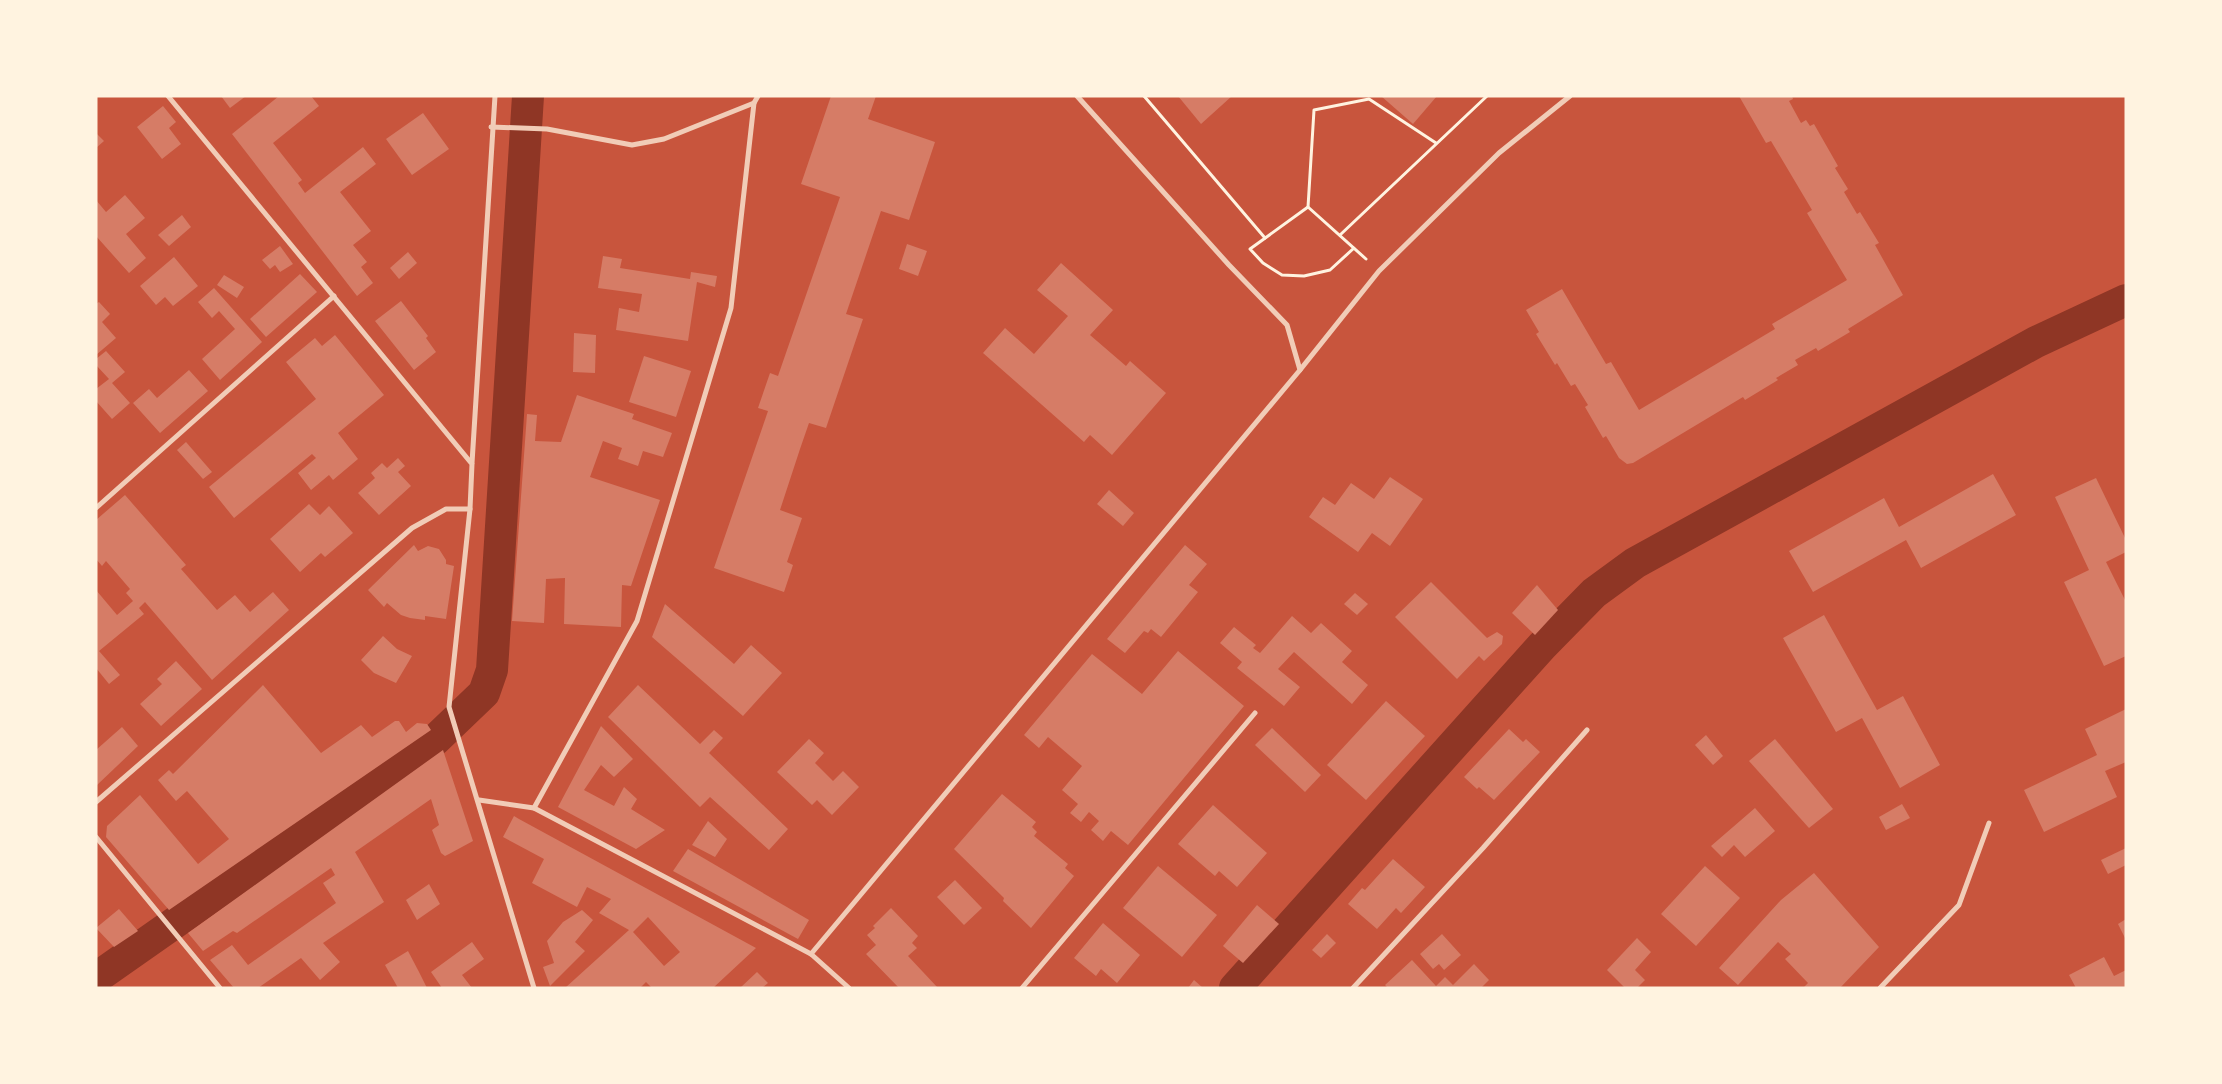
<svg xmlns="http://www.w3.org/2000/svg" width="2222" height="1084" viewBox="0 0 2222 1084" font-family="'DejaVu Sans',sans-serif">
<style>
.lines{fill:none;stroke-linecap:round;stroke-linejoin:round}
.canal{stroke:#8f3625;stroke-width:32}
.building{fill:#d67c66;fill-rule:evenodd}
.path{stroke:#fff3e0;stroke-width:3}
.minor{stroke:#f1ccb7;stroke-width:5}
</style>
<rect width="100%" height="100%" fill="#c8553d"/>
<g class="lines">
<!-- canal -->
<g class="canal">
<polyline points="96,978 435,740 484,693 492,670 528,96"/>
<polyline points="1235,988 1542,646 1594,593 1635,563 2036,342 2126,300"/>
</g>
</g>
<!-- building -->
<g class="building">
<polygon points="221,96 246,96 230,108"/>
<polygon points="279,96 311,96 319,106 273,143 302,180 298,183 305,193 363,147 376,164 340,192 371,231 353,245 367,262 361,267 373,283 357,296 232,134"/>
<polygon points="831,96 876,96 868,119 935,142 909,220 881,211 846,314 863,319 826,428 809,423 800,449 780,510 802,518 787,562 793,565 784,592 714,568 768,411 758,408 770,373 778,376 840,197 801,184"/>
<polygon points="1178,96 1232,96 1201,124"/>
<polygon points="1381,96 1437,96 1413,124"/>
<polygon points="1739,96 1792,96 1793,99 1789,101 1801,123 1806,120 1810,126 1814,124 1838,166 1835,168 1848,189 1844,192 1857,214 1860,212 1879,243 1875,245 1903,295 1848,329 1850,332 1818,351 1816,348 1795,360 1798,365 1776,378 1778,380 1745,400 1743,397 1633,463 1627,464 1619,458 1606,436 1603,438 1585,407 1588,405 1575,384 1571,386 1557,363 1555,365 1536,334 1539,332 1526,310 1562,289 1606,364 1611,362 1639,410 1775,329 1772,324 1847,280 1807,213 1812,210 1771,141 1766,143"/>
<polygon points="163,106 176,122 169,128 181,144 162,159 137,127"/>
<polygon points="423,113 449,149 412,175 386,139"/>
<polygon points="96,133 104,141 96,148"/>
<polygon points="125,195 145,218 126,234 146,258 129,273 96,236 96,200 106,212"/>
<polygon points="182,215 191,227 169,246 158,235"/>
<polygon points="907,244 927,251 918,276 899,269"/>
<polygon points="280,246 293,264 280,272 275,265 270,269 262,260"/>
<polygon points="408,252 417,263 399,279 390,268"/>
<polygon points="603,256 622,259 620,268 690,279 691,272 717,276 715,287 697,282 688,341 616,330 619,308 639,312 642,294 598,288"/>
<polygon points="174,257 198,286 173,306 165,297 156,305 140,286"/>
<polygon points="1061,263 1113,310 1090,335 1126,366 1130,361 1166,393 1112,455 1090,435 1084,442 983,353 1005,328 1034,354 1068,316 1037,290"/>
<polygon points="300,274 317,292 266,337 250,319"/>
<polygon points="224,275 244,287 237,298 217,285"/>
<polygon points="214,288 262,342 220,380 202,359 235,329 219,311 212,318 198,302"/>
<polygon points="401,301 428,336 426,338 436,352 414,370 375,321"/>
<polygon points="99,302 110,314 102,322 116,338 96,355 96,304"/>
<polygon points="574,333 596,335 595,373 573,372"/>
<polygon points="335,335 384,395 338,433 358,459 333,480 329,475 311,490 298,473 316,458 312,454 234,518 209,487 316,399 286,362 315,338 322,346"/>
<polygon points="106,351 125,372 112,383 130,403 112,419 96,401 96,389 109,379 96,365 96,359"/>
<polygon points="644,356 691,371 676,417 629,402"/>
<polygon points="189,370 208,391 160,433 133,403 149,389 157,398"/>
<polygon points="577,395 634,414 632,419 672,433 663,457 643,451 638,466 618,459 622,448 603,441 590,477 660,500 631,586 622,585 621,627 564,624 565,578 546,579 544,623 512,621 527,414 537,415 535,441 561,442"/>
<polygon points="186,442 212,472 203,479 177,450"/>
<polygon points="398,458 405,466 398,472 411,486 379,515 358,493 375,478 371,473 382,463 387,468"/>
<polygon points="1993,474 2016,515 1921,568 1906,540 1813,592 1789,551 1884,498 1899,527"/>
<polygon points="1390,477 1423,499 1390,546 1372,533 1358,552 1309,517 1323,497 1335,505 1351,483 1374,499"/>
<polygon points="2096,478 2126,540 2126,552 2106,562 2126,602 2126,656 2104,666 2064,582 2089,570 2055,497"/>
<polygon points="1109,490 1134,513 1123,526 1097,504"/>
<polygon points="125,495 186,565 181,569 217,610 235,595 250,612 273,592 289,610 212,680 145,602 139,608 144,614 99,651 120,675 109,684 96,668 96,590 117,615 133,601 126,593 130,589 106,561 102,566 96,559 96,520"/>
<polygon points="309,504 320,515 329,506 353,533 325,557 321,553 300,572 270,539"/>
<polygon points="414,545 418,551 428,546 439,549 446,560 446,564 454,566 446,619 425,616 425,620 410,618 401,615 387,603 384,607 368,590"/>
<polygon points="1185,545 1207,564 1189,585 1198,592 1161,637 1151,629 1148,633 1144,631 1125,653 1107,639"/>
<polygon points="1431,582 1487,638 1497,632 1503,636 1502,644 1484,661 1479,656 1457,679 1395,617"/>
<polygon points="1537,585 1558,610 1535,635 1512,613"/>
<polygon points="1355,593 1368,604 1357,615 1344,604"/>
<polygon points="665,604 734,664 751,645 782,673 743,716 652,637"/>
<polygon points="1824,615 1877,710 1903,696 1940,765 1900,788 1862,718 1836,732 1783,638"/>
<polygon points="1292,616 1311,633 1321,623 1352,651 1342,662 1368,685 1352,704 1294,652 1278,669 1300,687 1284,706 1237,668 1242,662 1220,643 1234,627 1256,645 1253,648 1260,653"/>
<polygon points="383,636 397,649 412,656 396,683 374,673 361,660"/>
<polygon points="1178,651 1244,706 1128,845 1111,831 1103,841 1091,830 1099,821 1089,812 1081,822 1070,813 1078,804 1062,790 1082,766 1048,737 1039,748 1024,735 1092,654 1142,694"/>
<polygon points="176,661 202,689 161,726 140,704 162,684 157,679"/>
<polygon points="263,685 321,753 361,725 372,737 395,721 399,721 406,732 417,723 427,724 431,730 169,910 106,837 107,826 140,795 198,864 229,839 187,791 176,801 158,780 169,770 173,774"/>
<polygon points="638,685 700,744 714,730 723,738 709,753 788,829 769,850 710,797 700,807 608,717"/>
<polygon points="1386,701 1425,736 1366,800 1327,765"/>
<polygon points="2126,709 2126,762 2105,771 2117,797 2044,832 2024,790 2097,755 2085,729"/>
<polygon points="601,726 633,759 614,777 601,765 584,790 614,806 624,787 637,799 631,809 665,830 636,849 558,807"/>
<polygon points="122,727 138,746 96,786 96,750"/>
<polygon points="1272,728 1321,775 1305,792 1255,745"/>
<polygon points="1509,729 1523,742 1526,739 1540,752 1494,800 1479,787 1477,789 1464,777"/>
<polygon points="1706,735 1723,756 1713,765 1695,745"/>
<polygon points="809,739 824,753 815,763 833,781 843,771 859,787 832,815 817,800 812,805 777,772"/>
<polygon points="1775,739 1833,809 1809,828 1749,761"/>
<polygon points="443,750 473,841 449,854 445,856 441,853 432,830 439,825 431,799 355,852 384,902 323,943 340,962 320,980 301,958 258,988 234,988 210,960 232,945 248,965 336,903 323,883 335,875 331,868 237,933 233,931 203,951 188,933"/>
<polygon points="1002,794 1036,822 1032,827 1037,832 1034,836 1068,864 1065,868 1074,876 1031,928 1003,901 1004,898 954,849"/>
<polygon points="1902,804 1910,818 1886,830 1879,817"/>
<polygon points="1213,805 1267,853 1237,887 1219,871 1215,876 1178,844"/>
<polygon points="1755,808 1775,831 1745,857 1734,845 1722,857 1711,846"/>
<path d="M514,816L519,819L756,948L713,988H652L646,982L640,988H565L629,930L599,913L611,899L587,887L577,907L532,883L544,859L503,837ZM648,917L680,952L664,966L633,932Z"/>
<polygon points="708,821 727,839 715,857 692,845"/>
<polygon points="2126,848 2126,865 2108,874 2101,860"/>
<polygon points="688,849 809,920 798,939 673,871"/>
<polygon points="1393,859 1425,887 1401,913 1396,908 1377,929 1348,904 1362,888 1365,890"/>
<polygon points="1158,866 1217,915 1182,957 1123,908"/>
<polygon points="1705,866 1740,898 1696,946 1661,914"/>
<polygon points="1814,873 1879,947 1840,988 1803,988 1808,983 1785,959 1791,954 1778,942 1738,985 1719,968 1781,900"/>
<polygon points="955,880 982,908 964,925 937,897"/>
<polygon points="429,884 440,904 417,920 406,900"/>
<polygon points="1257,905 1279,924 1243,963 1223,946"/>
<polygon points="891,908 918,936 912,943 917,948 908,956 938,988 899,988 866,954 876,945 867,935 875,928 873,926"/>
<polygon points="119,909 138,931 114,947 96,928"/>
<polygon points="582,910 593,920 575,942 585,951 550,986 543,967 554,963 547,941 563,922"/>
<polygon points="2126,919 2126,940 2118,924"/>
<polygon points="1103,923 1140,955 1117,983 1101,969 1096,976 1074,958"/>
<polygon points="1327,934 1336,943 1321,958 1312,950"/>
<polygon points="1442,934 1461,955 1444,970 1439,964 1433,969 1420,954"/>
<polygon points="1637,938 1651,952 1635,970 1645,980 1637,988 1625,988 1607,970"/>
<polygon points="472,942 484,959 462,975 472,988 442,988 431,972"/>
<polygon points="408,951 419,972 427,988 398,988 385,965"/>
<polygon points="2104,957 2114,976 2126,970 2126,988 2076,988 2069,975"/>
<polygon points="1412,960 1436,986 1445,977 1453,985 1474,964 1489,980 1481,988 1388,988 1385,985"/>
<polygon points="757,972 768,983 762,988 740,988"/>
<polygon points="1194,980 1203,988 1188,988"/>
</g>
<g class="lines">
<!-- path -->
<g class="path">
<polyline points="1144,96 1265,238"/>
<polyline points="1308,207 1314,110 1369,99 1436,143"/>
<polyline points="1340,235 1487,96"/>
<polyline points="1354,248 1330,270 1304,276 1282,275 1263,263 1250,249 1308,207 1366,259"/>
</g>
<!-- minor -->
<g class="minor">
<polyline points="168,96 472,464 470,509 449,707 534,988"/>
<polyline points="491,127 547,129 632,145 664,139 754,103 758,96"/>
<polyline points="1300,370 1379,271 1499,153 1570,96"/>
<polyline points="472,463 495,96"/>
<polyline points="96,508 334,296"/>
<polyline points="479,800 534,808 811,954 849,988"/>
<polyline points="96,802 412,528 446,509 470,509"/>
<polyline points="534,808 637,621 731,308 754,103"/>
<polyline points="96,837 220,988"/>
<polyline points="811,954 1300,370 1287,325 1229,265 1077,96"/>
<polyline points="1022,988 1255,713"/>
<polyline points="1353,988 1483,848 1587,730"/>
<polyline points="1880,988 1959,905 1989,823"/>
</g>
</g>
<!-- border -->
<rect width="2222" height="1084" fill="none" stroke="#fff3e0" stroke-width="195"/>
</svg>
